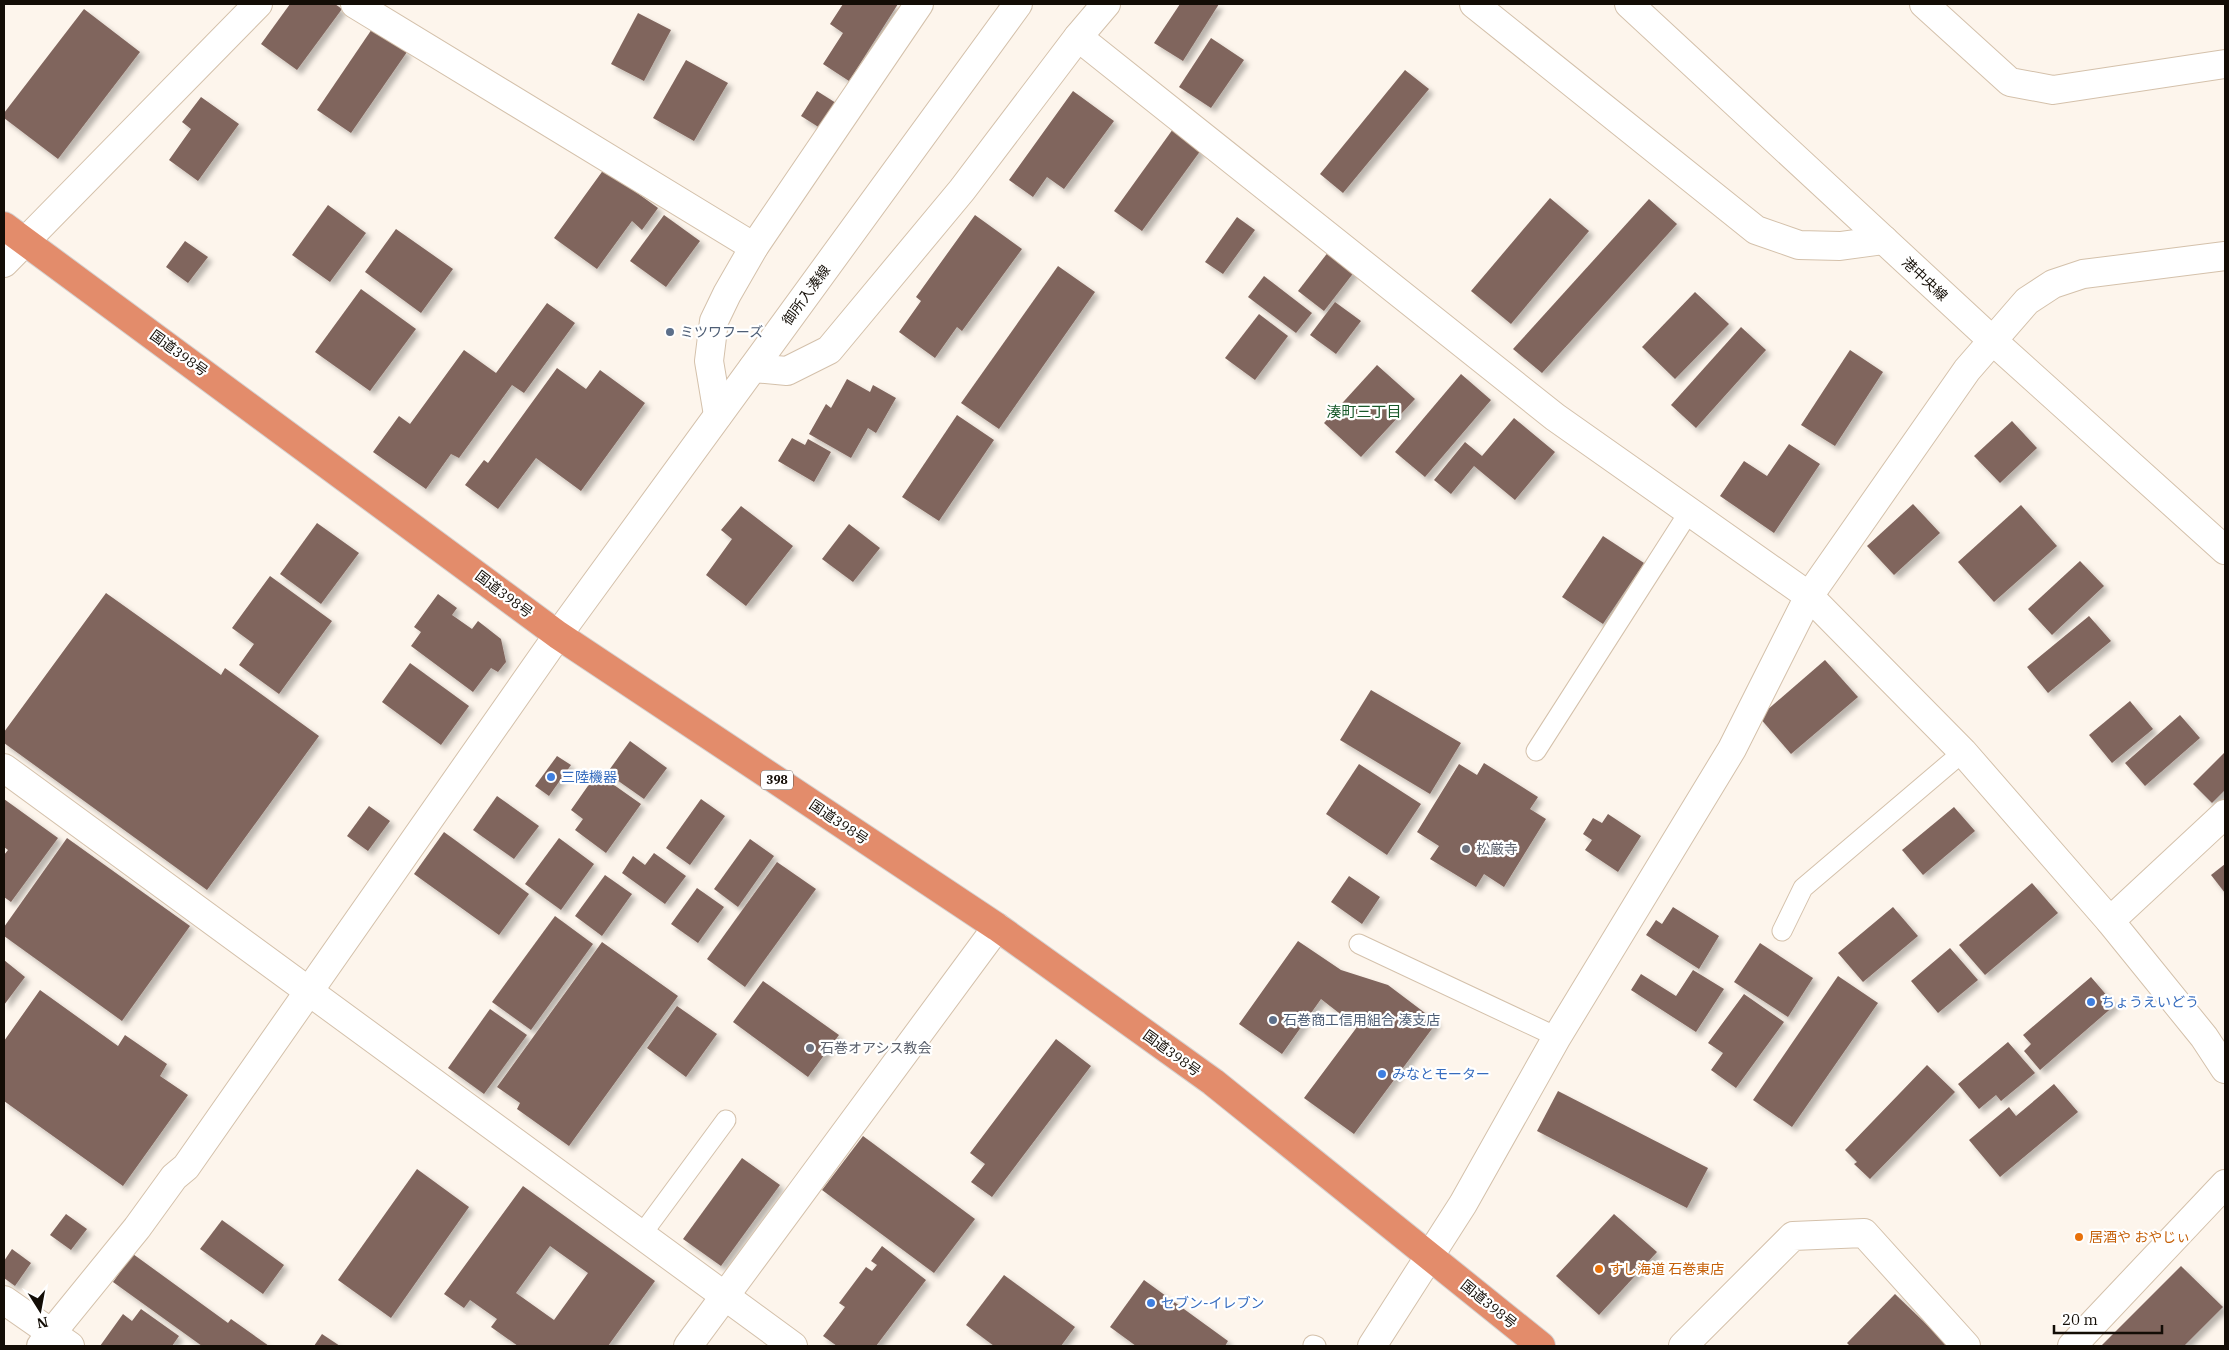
<svg xmlns="http://www.w3.org/2000/svg" width="2229" height="1350" viewBox="0 0 2229 1350" font-family="'IBM Plex Serif','Noto Sans JP',serif">
<style>
.building{fill:#80655d;fill-rule:evenodd;filter:url(#shadow)}
.lines{fill:none;stroke-linecap:round;stroke-linejoin:round}
.service-casing{stroke:#d4c1ab;stroke-width:21}
.minor-casing{stroke:#d4c1ab;stroke-width:30}
.tertiary-casing{stroke:#d4c1ab;stroke-width:30}
.trunk-casing{stroke:#d5d3d2;stroke-width:30}
.service{stroke:#fff;stroke-width:19}
.minor{stroke:#fff;stroke-width:28}
.tertiary{stroke:#fff;stroke-width:28}
.trunk{stroke:#e38c6b;stroke-width:28}
.service-dot{fill:#5c6f8a;stroke:#fff;stroke-width:2}
.shop-dot{fill:#3f7fe0;stroke:#fff;stroke-width:2}
.worship-dot{fill:#6b7280;stroke:#fff;stroke-width:2}
.food-dot{fill:#e8710a;stroke:#fff;stroke-width:2}
.labels{text-anchor:middle;stroke-width:4.5;stroke-linejoin:round;paint-order:stroke}
.shield{fill:#fff;stroke:#5a5651;stroke-width:1}
.shield-label{font-size:12px;font-weight:bold;fill:#130d06}
.street-label{font-size:14px;fill:#130d06;stroke:#fff}
.service-label{font-size:14px;fill:#4e5e75;stroke:#fff;text-anchor:start}
.shop-label{font-size:14px;fill:#366cbe;stroke:#fff;text-anchor:start}
.worship-label{font-size:14px;fill:#5b616d;stroke:#fff;text-anchor:start}
.food-label{font-size:14px;fill:#c56008;stroke:#fff;text-anchor:start}
.neighbourhood-label{font-size:15px;fill:#18592a;stroke:#fff}
</style>
<defs>
<filter id="shadow"><feDropShadow dx="4.5" dy="4.5" stdDeviation="2.5" flood-color="#0004"/></filter>
</defs>
<rect width="100%" height="100%" fill="#fdf5ec"/>
<!-- building -->
<g class="building">
<polygon points="290,4 335,4 342,9 297,70 261,44"/>
<polygon points="843,4 898,4 849,81 823,64 843,33 830,24"/>
<polygon points="1180,4 1219,4 1183,61 1154,43"/>
<polygon points="84,9 140,52 58,159 4,118 4,113"/>
<polygon points="638,13 671,30 644,81 611,64"/>
<polygon points="372,29 407,52 351,133 317,110"/>
<polygon points="1211,38 1244,60 1211,108 1179,87"/>
<polygon points="686,60 728,83 694,141 653,118"/>
<polygon points="1405,70 1429,89 1343,193 1320,174"/>
<polygon points="817,91 836,103 820,128 801,116"/>
<polygon points="1073,91 1114,121 1064,189 1047,177 1033,197 1009,180"/>
<polygon points="201,97 239,124 198,181 169,160 191,129 182,122"/>
<polygon points="1173,129 1201,150 1142,231 1114,211"/>
<polygon points="604,169 658,208 642,230 632,221 597,269 554,238"/>
<polygon points="1550,198 1589,231 1511,324 1471,291"/>
<polygon points="1649,199 1677,224 1542,373 1513,349"/>
<polygon points="328,205 366,233 330,282 292,255"/>
<polygon points="664,215 700,241 666,287 630,261"/>
<polygon points="975,215 1022,249 962,331 957,327 935,358 899,332 921,301 916,297"/>
<polygon points="1237,217 1255,230 1223,274 1205,262"/>
<polygon points="396,229 453,269 421,313 365,272"/>
<polygon points="185,241 208,257 188,283 166,267"/>
<polygon points="1329,251 1355,271 1324,311 1298,291"/>
<polygon points="1058,266 1095,292 999,429 961,403"/>
<polygon points="1264,276 1312,313 1296,333 1248,297"/>
<polygon points="361,289 416,329 370,391 315,352"/>
<polygon points="1695,292 1729,324 1675,379 1642,347"/>
<polygon points="1335,302 1361,321 1336,354 1310,335"/>
<polygon points="547,303 575,323 524,393 512,385 459,458 451,454 426,489 373,452 399,416 410,424 464,350 496,373"/>
<polygon points="1259,314 1288,336 1255,380 1225,358"/>
<polygon points="1741,327 1766,350 1696,428 1671,405"/>
<polygon points="1850,350 1883,372 1835,446 1801,425"/>
<polygon points="1377,365 1415,399 1361,457 1324,423"/>
<polygon points="557,368 586,389 600,370 645,403 581,491 536,458 498,509 465,485 484,460 488,463"/>
<polygon points="1461,374 1491,400 1425,477 1395,452"/>
<polygon points="847,379 870,392 873,385 896,398 876,433 868,428 851,458 809,434 826,404 831,408"/>
<polygon points="957,415 994,440 939,521 902,497"/>
<polygon points="1514,418 1555,452 1515,500 1474,466 1451,494 1434,480 1465,442 1482,456"/>
<polygon points="2012,421 2037,448 2000,483 1974,456"/>
<polygon points="792,438 805,445 808,439 831,452 814,482 778,461"/>
<polygon points="1789,444 1820,464 1774,533 1720,496 1744,461 1767,476"/>
<polygon points="1913,504 1940,533 1894,575 1867,546"/>
<polygon points="2021,505 2057,546 1994,602 1958,562"/>
<polygon points="741,506 793,546 746,606 706,575 732,539 721,530"/>
<polygon points="317,523 359,553 321,604 280,574"/>
<polygon points="849,524 880,548 853,582 822,559"/>
<polygon points="1603,536 1644,563 1603,624 1562,597"/>
<polygon points="2080,561 2104,586 2052,635 2028,609"/>
<polygon points="270,576 332,621 279,694 239,665 254,644 232,628"/>
<polygon points="106,593 221,675 225,668 319,736 207,890 4,743 4,732"/>
<polygon points="438,594 457,608 452,615 472,629 478,621 501,639 506,662 498,672 491,668 473,692 411,646 421,632 414,627"/>
<polygon points="2089,616 2111,641 2048,693 2027,667"/>
<polygon points="1825,660 1858,697 1791,754 1759,717"/>
<polygon points="410,663 469,706 441,745 382,702"/>
<polygon points="1371,690 1461,743 1430,794 1340,740"/>
<polygon points="2130,701 2153,729 2112,763 2089,735"/>
<polygon points="2180,715 2200,738 2145,786 2125,763"/>
<polygon points="630,741 667,768 644,799 607,773"/>
<polygon points="2224,753 2225,790 2212,803 2193,784"/>
<polygon points="557,756 571,765 549,796 535,786"/>
<polygon points="1484,763 1538,797 1530,809 1546,819 1504,887 1484,874 1476,887 1430,859 1439,846 1417,832 1459,764 1477,775"/>
<polygon points="1359,764 1421,804 1387,855 1326,814"/>
<polygon points="597,773 641,804 606,853 575,830 583,819 571,810"/>
<polygon points="497,796 539,826 514,859 473,830"/>
<polygon points="4,799 58,838 11,902 4,897 4,855 8,850 4,847"/>
<polygon points="701,799 725,816 690,865 666,848"/>
<polygon points="369,806 390,821 368,851 347,836"/>
<polygon points="1954,807 1975,831 1923,875 1902,850"/>
<polygon points="1608,814 1641,836 1618,872 1585,850 1592,840 1583,834 1593,818 1602,823"/>
<polygon points="444,832 529,894 499,935 414,874"/>
<polygon points="67,838 190,926 122,1021 4,936 4,927"/>
<polygon points="559,838 594,864 561,910 525,884"/>
<polygon points="750,839 774,856 738,907 714,889"/>
<polygon points="654,853 686,876 665,904 622,873 633,856 645,865"/>
<polygon points="777,862 816,889 745,987 707,959"/>
<polygon points="2225,864 2225,893 2211,875"/>
<polygon points="605,875 632,894 602,936 575,916"/>
<polygon points="1349,876 1380,897 1362,924 1331,902"/>
<polygon points="2032,883 2058,913 1985,975 1959,945"/>
<polygon points="697,888 724,907 698,943 671,924"/>
<polygon points="1673,907 1719,936 1699,969 1646,935 1656,920 1662,924"/>
<polygon points="1893,907 1918,936 1863,982 1838,953"/>
<polygon points="555,916 593,944 531,1030 492,1002"/>
<polygon points="1298,941 1341,970 1388,985 1437,1022 1354,1134 1304,1098 1357,1027 1321,999 1282,1054 1239,1024"/>
<polygon points="602,942 678,996 569,1146 517,1109 520,1103 497,1087"/>
<polygon points="1760,943 1813,978 1788,1017 1734,982"/>
<polygon points="1950,948 1978,980 1938,1013 1911,981"/>
<polygon points="4,960 25,977 4,1005"/>
<polygon points="1693,970 1724,989 1696,1032 1631,990 1641,974 1676,996"/>
<polygon points="1838,976 1878,1003 1792,1127 1753,1100"/>
<polygon points="2091,977 2115,1005 2040,1070 2024,1051 2031,1044 2023,1035"/>
<polygon points="763,981 839,1035 808,1077 733,1022"/>
<polygon points="40,990 118,1046 125,1035 167,1064 160,1076 188,1095 123,1186 4,1101 4,1041"/>
<polygon points="1744,994 1784,1022 1736,1088 1711,1070 1723,1053 1708,1043"/>
<polygon points="677,1006 717,1034 686,1077 647,1048"/>
<polygon points="490,1009 527,1035 484,1094 448,1068"/>
<polygon points="1056,1039 1091,1066 992,1197 971,1182 985,1164 970,1153"/>
<polygon points="2008,1042 2035,1073 2001,1101 1996,1095 1979,1109 1958,1084"/>
<polygon points="1927,1065 1955,1092 1870,1179 1854,1164 1857,1162 1845,1150"/>
<polygon points="2054,1084 2078,1112 2000,1177 1969,1140 2009,1107 2016,1116"/>
<polygon points="1558,1091 1708,1168 1687,1208 1537,1131"/>
<polygon points="863,1136 975,1219 934,1273 822,1190"/>
<polygon points="742,1158 780,1185 721,1266 683,1239"/>
<polygon points="417,1169 469,1207 391,1318 338,1280"/>
<path d="M523,1186L655,1281L608,1346H518L491,1327L497,1319L470,1300L464,1308L444,1294ZM550,1246L588,1273L554,1320L516,1293Z"/>
<polygon points="66,1214 87,1229 71,1250 50,1235"/>
<polygon points="1614,1214 1657,1252 1599,1315 1556,1276"/>
<polygon points="222,1220 284,1265 263,1294 200,1249"/>
<polygon points="882,1246 926,1280 876,1346 837,1346 823,1336 845,1307 839,1303 866,1267 872,1271 877,1265 871,1261"/>
<polygon points="12,1249 31,1263 15,1286 4,1278 4,1261"/>
<polygon points="133,1254 228,1323 231,1319 269,1346 202,1346 113,1282"/>
<polygon points="2181,1266 2223,1307 2184,1346 2101,1346"/>
<polygon points="1004,1275 1075,1327 1061,1346 994,1346 966,1325"/>
<polygon points="1144,1280 1228,1341 1225,1346 1136,1346 1110,1327"/>
<polygon points="1895,1294 1949,1346 1850,1346 1847,1343"/>
<polygon points="141,1309 179,1336 172,1346 100,1346 123,1314 132,1321"/>
<polygon points="322,1334 340,1346 314,1346"/>
</g>
<g class="lines">
<defs>
<g id="service">
<polyline points="1536,751 1689,512"/>
<polyline points="1782,931 1803,888 1963,752"/>
<polyline points="1359,944 1557,1037"/>
<polyline points="642,1234 726,1120"/>
<polyline points="1313,1345 1316,1346"/>
</g>
<g id="minor">
<polyline points="355,4 754,247"/>
<polyline points="1474,4 1756,230 1799,245 1840,246 1884,240"/>
<polyline points="1924,4 2010,82 2053,90 2225,64"/>
<polyline points="1078,37 1555,417 1809,596 1963,752 2110,921 2204,1037 2225,1069"/>
<polyline points="4,263 258,4"/>
<polyline points="753,368 787,371 829,350 962,190 1078,37 1106,4"/>
<polyline points="718,415 709,361 714,321 727,294 754,247 919,4"/>
<polyline points="4,768 793,1346"/>
<polyline points="2110,921 2225,814"/>
<polyline points="4,1300 70,1346"/>
<polyline points="41,1346 137,1228 174,1177 186,1167 558,635"/>
<polyline points="688,1346 997,927"/>
<polyline points="1372,1346 1463,1204 1557,1037 1732,749 1809,596 1967,370 2027,301 2053,284 2083,274 2225,256"/>
<polyline points="1683,1346 1793,1236 1864,1233 1966,1346"/>
<polyline points="2072,1346 2225,1184"/>
</g>
<g id="tertiary">
<polyline points="1629,4 1993,341 2225,550"/>
<polyline points="558,635 1018,4"/>
</g>
<polyline id="trunk" points="4,226 558,635 997,927 1213,1082 1541,1346"/>
</defs>
<!-- service casing -->
<use href="#service" class="service-casing"/>
<!-- minor casing -->
<use href="#minor" class="minor-casing"/>
<!-- tertiary casing -->
<use href="#tertiary" class="tertiary-casing"/>
<!-- trunk casing -->
<use href="#trunk" class="trunk-casing"/>
<!-- service -->
<use href="#service" class="service"/>
<!-- minor -->
<use href="#minor" class="minor"/>
<!-- tertiary -->
<use href="#tertiary" class="tertiary"/>
<!-- trunk -->
<use href="#trunk" class="trunk"/>
</g>
<!-- markers -->
<g class="service-dot">
<circle cx="670" cy="332" r="5"/>
<circle cx="1273" cy="1020" r="5"/>
</g>
<g class="shop-dot">
<circle cx="551" cy="777" r="5"/>
<circle cx="2091" cy="1002" r="5"/>
<circle cx="1382" cy="1074" r="5"/>
<circle cx="1151" cy="1303" r="5"/>
</g>
<g class="worship-dot">
<circle cx="1466" cy="849" r="5"/>
<circle cx="810" cy="1048" r="5"/>
</g>
<g class="food-dot">
<circle cx="2079" cy="1237" r="5"/>
<circle cx="1599" cy="1269" r="5"/>
</g>
<g class="labels">
<!-- shield labels -->
<rect class="shield" x="761" y="770.5" width="32" height="19" rx="4"/>
<g class="shield-label">
<text x="777" y="784">398</text>
</g>
<!-- street labels -->
<g class="street-label">
<text transform="translate(1925 279) rotate(43)" y="5">港中央線</text>
<text transform="translate(806 295) rotate(-54)" y="5">御所入湊線</text>
<text transform="translate(179 353) rotate(36)" y="5">国道398号</text>
<text transform="translate(504 594) rotate(37)" y="5">国道398号</text>
<text transform="translate(839 822) rotate(34)" y="5">国道398号</text>
<text transform="translate(1172 1053) rotate(36)" y="5">国道398号</text>
<text transform="translate(1489 1304) rotate(39)" y="5">国道398号</text>
</g>
<!-- service labels -->
<g class="service-label">
<text x="680" y="337">ミツワフーズ</text>
<text x="1283" y="1025">石巻商工信用組合 湊支店</text>
</g>
<!-- shop labels -->
<g class="shop-label">
<text x="561" y="782">三陸機器</text>
<text x="2101" y="1007">ちょうえいどう</text>
<text x="1392" y="1079">みなとモーター</text>
<text x="1161" y="1308">セブン-イレブン</text>
</g>
<!-- worship labels -->
<g class="worship-label">
<text x="1476" y="854">松厳寺</text>
<text x="820" y="1053">石巻オアシス教会</text>
</g>
<!-- food labels -->
<g class="food-label">
<text x="2089" y="1242">居酒や おやじぃ</text>
<text x="1609" y="1274">すし海道 石巻東店</text>
</g>
<!-- neighbourhood labels -->
<g class="neighbourhood-label">
<text x="1364" y="417">湊町三丁目</text>
</g>
</g>
<!-- border -->
<rect width="2229" height="1350" fill="none" stroke="#130d06" stroke-width="10"/>
<!-- north arrow -->
<g transform="translate(40 1310) rotate(169)" stroke="#ffffff" stroke-width="4" paint-order="stroke">
<path d="M0-4L9 19L0 12L-9 19Z" fill="#130d06"/>
<text y="-8" font-size="14" font-weight="bold" text-anchor="middle" fill="#130d06">N</text>
</g>
<!-- scale -->
<path d="M2054 1325v8h108v-8" fill="none" stroke="#130d06" stroke-width="2.5"/>
<text x="2062" y="1325" font-size="15" fill="#130d06" stroke="#ffffff" stroke-width="4" paint-order="stroke">20 m</text>
</svg>
